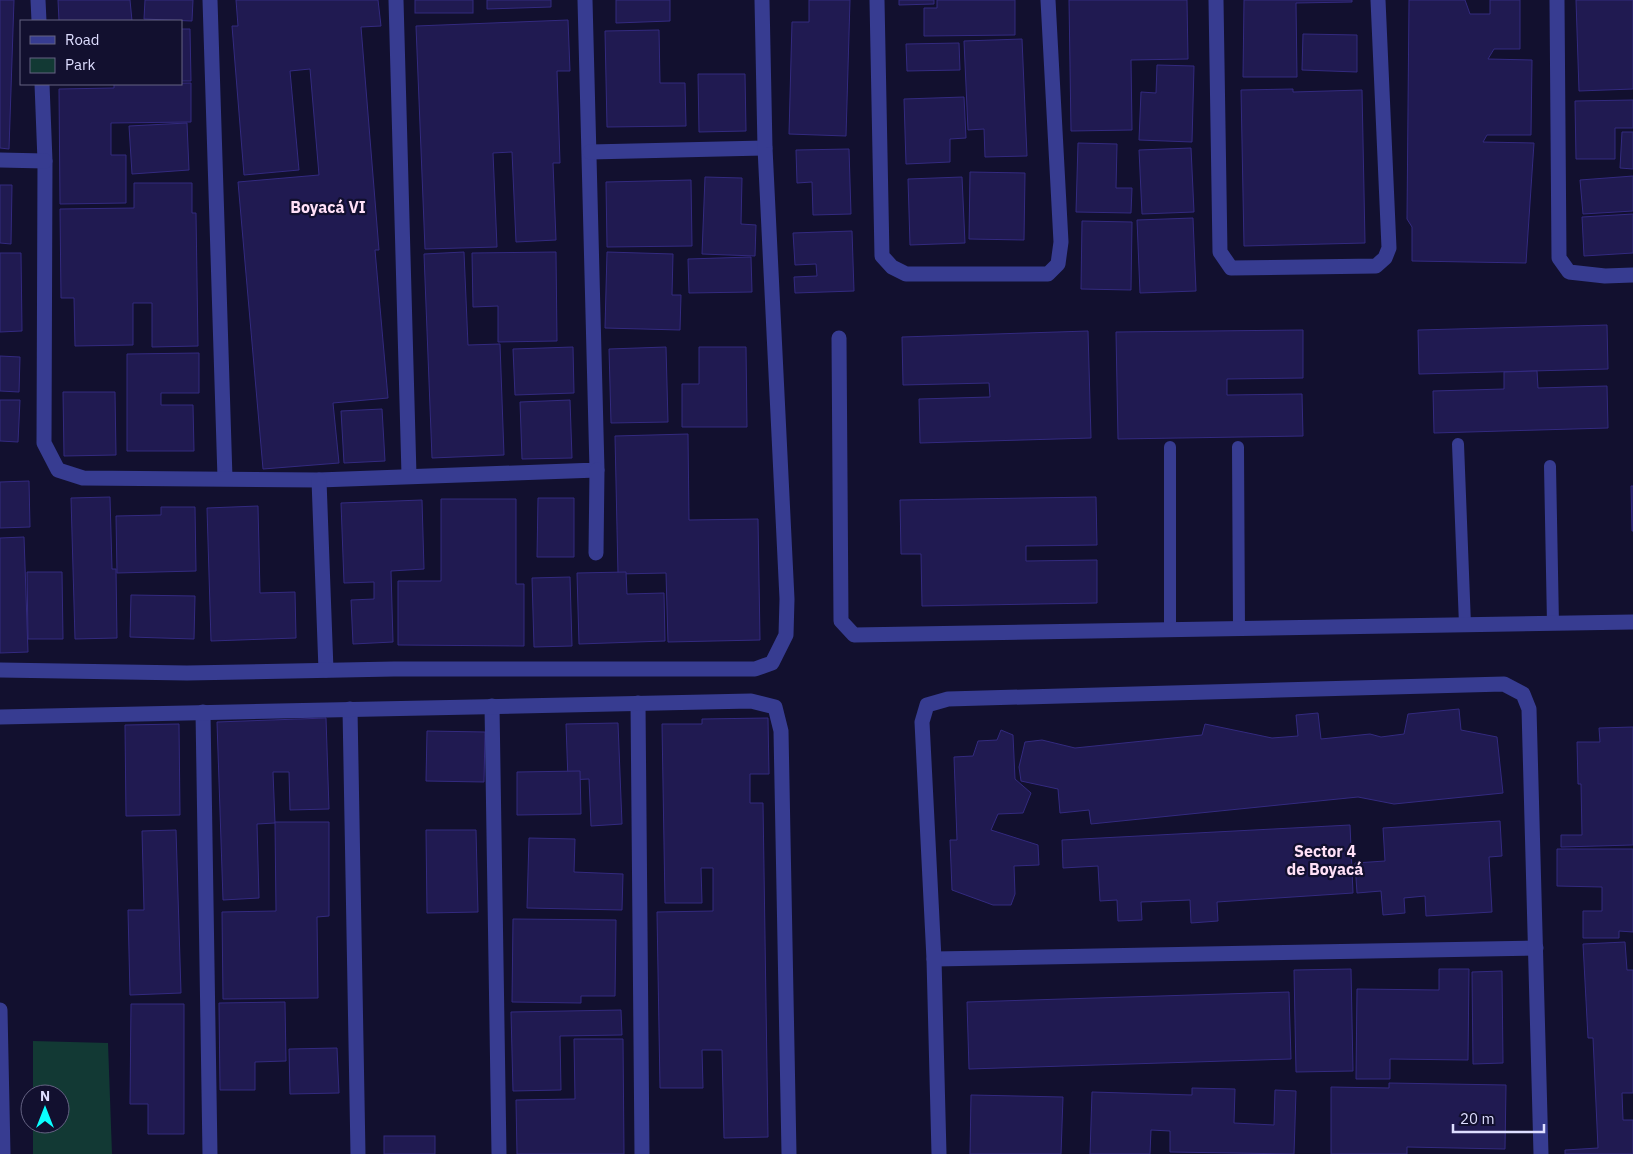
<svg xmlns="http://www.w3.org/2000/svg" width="1633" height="1154" viewBox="0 0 1633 1154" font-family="'IBM Plex Sans',sans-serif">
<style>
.green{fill:#123934}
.building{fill:#201a51;stroke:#332a7f}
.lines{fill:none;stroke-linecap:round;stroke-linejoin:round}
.lane{stroke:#373c91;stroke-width:12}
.street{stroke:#373c91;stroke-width:15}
.labels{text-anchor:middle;stroke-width:4.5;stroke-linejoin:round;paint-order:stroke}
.quarter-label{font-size:16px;font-weight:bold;fill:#ffe0f7;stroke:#12102f}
</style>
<rect width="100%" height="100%" fill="#12102f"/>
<!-- green -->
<polygon class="green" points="33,1041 108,1043 112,1154 33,1154 33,1124 60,1124 60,1094 33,1094"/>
<!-- building -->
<g class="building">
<polygon points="0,0 14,0 9,149 0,148"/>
<polygon points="58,0 130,0 132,21 59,21"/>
<polygon points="145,0 193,0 192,21 144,19"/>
<polygon points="236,0 378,0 381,26 361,27 379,250 375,250 388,398 333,403 339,463 263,469 238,182 319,175 310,69 290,71 299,170 244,175 232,26 238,26"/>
<rect x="415" y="0" width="58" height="13"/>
<polygon points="487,0 551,0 551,7 487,9"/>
<polygon points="616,0 670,0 670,21 616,23"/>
<polygon points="809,0 850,0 846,136 789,134 792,22 809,22"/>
<polygon points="899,0 934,0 934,4 899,5"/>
<polygon points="937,0 1015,0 1015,35 924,36 924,8 937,8"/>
<polygon points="1069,0 1187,0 1188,59 1131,60 1132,130 1071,131"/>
<polygon points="1244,0 1352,0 1352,2 1296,3 1297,77 1243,77"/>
<polygon points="1409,0 1465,0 1470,14 1490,14 1490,0 1520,0 1520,49 1494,49 1488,59 1532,60 1531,135 1487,135 1483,142 1534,143 1526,263 1412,261 1412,227 1407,219"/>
<polygon points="1576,0 1633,0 1633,89 1579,91"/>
<polygon points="568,20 570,71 557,71 560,163 553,163 556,240 516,242 512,152 493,153 497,247 425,249 416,26"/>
<polygon points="181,29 190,29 191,81 181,81"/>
<polygon points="659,30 660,83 685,83 686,126 607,127 605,31"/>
<polygon points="1303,34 1357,35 1357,72 1302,70"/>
<polygon points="1022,39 1027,156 985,157 984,129 968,130 964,41"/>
<polygon points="959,43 960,70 907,71 906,44"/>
<polygon points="1157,65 1194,66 1192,142 1139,140 1141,92 1156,93"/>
<polygon points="698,74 745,74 746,131 699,132"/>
<polygon points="191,83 191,122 111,123 111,155 126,155 126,203 60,204 59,89 114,88 114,84"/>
<polygon points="1293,89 1293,92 1362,90 1365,243 1244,246 1241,90"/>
<polygon points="964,97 966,138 950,139 950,162 906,164 904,99"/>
<polygon points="1633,100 1633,128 1615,128 1615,159 1576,159 1575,101"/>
<polygon points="187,123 189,170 132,174 129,126"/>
<polygon points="1622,132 1633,132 1633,169 1620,168"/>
<polygon points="1078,143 1117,144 1116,188 1132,188 1131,213 1076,212"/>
<polygon points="1191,148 1194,212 1142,214 1139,150"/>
<polygon points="849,149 851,214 813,215 812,182 797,183 796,150"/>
<polygon points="970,172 1025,173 1024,240 969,239"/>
<polygon points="1633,176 1633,211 1583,214 1580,180"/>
<polygon points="705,177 742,178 741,224 756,225 755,256 702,254"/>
<polygon points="962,177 965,243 910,245 908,179"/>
<polygon points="691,180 692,246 607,247 606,182"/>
<polygon points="134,183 192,183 192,213 196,213 198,346 152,347 152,303 133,303 133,345 75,346 74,298 61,298 60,209 134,208"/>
<polygon points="0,185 12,185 11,244 0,243"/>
<polygon points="1633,214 1633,253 1584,256 1582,217"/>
<polygon points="1193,218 1196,291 1140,293 1137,220"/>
<polygon points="1082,221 1132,222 1131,290 1081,289"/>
<polygon points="852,231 854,291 795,293 794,277 817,276 816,264 795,265 793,233"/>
<polygon points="464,252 468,345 500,344 504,455 432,458 424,254"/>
<polygon points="556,252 557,341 498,342 498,306 473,307 472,253"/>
<polygon points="607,252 673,254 672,295 681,295 680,330 605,328"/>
<polygon points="0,253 21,253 22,331 0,332"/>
<polygon points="751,257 752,292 689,293 688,259"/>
<polygon points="1607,325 1608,369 1419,374 1418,330"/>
<polygon points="1303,330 1303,378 1227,379 1227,395 1302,394 1303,436 1118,439 1116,332"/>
<polygon points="1088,331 1091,438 920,443 919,399 990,397 989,383 903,385 902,337"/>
<polygon points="573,347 574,393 515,395 513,349"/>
<polygon points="666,347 668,422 611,423 609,349"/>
<polygon points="699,347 746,347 747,427 682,427 682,384 699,384"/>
<polygon points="199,353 199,393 161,393 161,405 193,405 194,451 127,451 127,354"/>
<polygon points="0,356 20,357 19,392 0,391"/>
<polygon points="1537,371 1538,388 1607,386 1608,428 1434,433 1433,391 1504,389 1504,372"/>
<polygon points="63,392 115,392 116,455 64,456"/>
<polygon points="0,400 20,400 18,442 0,441"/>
<polygon points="570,400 572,458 522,459 520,402"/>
<polygon points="382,409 385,461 344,463 341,411"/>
<polygon points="688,434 689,520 758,519 760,640 668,642 666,573 618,574 615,436"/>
<polygon points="29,481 30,527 0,528 0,482"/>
<polygon points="1631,486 1633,486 1633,531 1632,531"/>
<polygon points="110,497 112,569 116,569 117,638 75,639 71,498"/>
<polygon points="1096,497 1097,545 1026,546 1026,561 1097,560 1097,603 922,606 921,554 901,554 900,500"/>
<polygon points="538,498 574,498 574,557 537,557"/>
<polygon points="441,499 516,499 516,584 524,584 524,646 398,645 398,581 441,581"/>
<polygon points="422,500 424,569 391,571 393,642 353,644 351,600 374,599 374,582 344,583 341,503"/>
<polygon points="258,506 260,593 295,592 296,638 211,641 207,508"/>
<polygon points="161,507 195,507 196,571 117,573 116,516 161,515"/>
<polygon points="24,537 28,652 0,653 0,538"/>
<polygon points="27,572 62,572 63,639 28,639"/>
<polygon points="626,572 627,594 664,593 665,641 579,644 577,573"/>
<polygon points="570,577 572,646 534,647 532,578"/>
<polygon points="131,595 195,596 194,639 130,637"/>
<polygon points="1459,709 1461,730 1497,737 1503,793 1394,804 1358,797 1091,824 1089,810 1060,813 1058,789 1021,781 1019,767 1025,742 1042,740 1075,748 1202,735 1205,724 1272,738 1298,736 1296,715 1318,713 1321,739 1370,734 1381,737 1404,734 1408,714"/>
<polygon points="326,718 329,809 290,810 289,772 273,772 275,823 257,824 259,898 223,900 217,722"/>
<polygon points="768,718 769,774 750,774 750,803 763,803 768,1137 724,1138 722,1050 702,1050 703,1088 660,1088 657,912 713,911 713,868 701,868 702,903 665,903 662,724 702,724 702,719"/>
<polygon points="618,723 622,824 591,826 589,779 568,780 566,724"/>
<polygon points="179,724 180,815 126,816 125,725"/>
<polygon points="1633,727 1633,845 1561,847 1561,835 1582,835 1581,784 1578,784 1577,742 1600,742 1599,728"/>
<polygon points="1001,730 1013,735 1015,779 1031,793 1023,813 998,814 991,830 1038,845 1039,865 1014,866 1015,894 1011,905 993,905 952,890 950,840 957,840 954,757 973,756 978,741 997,740"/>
<polygon points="427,731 485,732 484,782 426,781"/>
<polygon points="580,771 581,814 517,815 517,772"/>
<polygon points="1500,821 1502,856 1489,857 1492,912 1426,916 1425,896 1404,898 1405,913 1383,915 1381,891 1357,893 1355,863 1385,861 1383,828"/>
<polygon points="275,822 329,822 329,916 317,917 318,998 223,999 222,912 276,911"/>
<polygon points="1350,825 1353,893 1217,902 1218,921 1191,923 1190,900 1141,902 1142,920 1118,921 1117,900 1100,901 1098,866 1063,868 1062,840"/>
<polygon points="176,830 181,993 130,995 128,910 144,910 142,831"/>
<polygon points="426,830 476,830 478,912 427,913"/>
<polygon points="529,838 575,839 574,872 623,874 622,910 527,908"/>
<polygon points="1557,849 1633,849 1633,932 1619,931 1619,938 1583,938 1583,911 1602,911 1602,887 1557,886"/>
<polygon points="513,919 616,920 615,996 581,996 581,1003 512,1002"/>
<polygon points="1625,942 1627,970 1633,970 1633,1093 1622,1093 1623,1120 1633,1120 1633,1154 1565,1154 1565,1150 1598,1148 1593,1038 1588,1038 1583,944"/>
<polygon points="1351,969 1353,1071 1296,1072 1294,970"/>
<polygon points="1439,969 1469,969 1468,1060 1390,1059 1390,1079 1356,1079 1357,989 1439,990"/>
<polygon points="1502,971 1503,1063 1473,1064 1472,972"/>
<polygon points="1289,992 1291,1059 969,1069 967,1002"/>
<polygon points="285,1002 286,1061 255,1062 255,1090 220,1090 219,1003"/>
<polygon points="131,1004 184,1004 184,1134 148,1134 148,1104 130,1104"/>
<polygon points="621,1010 622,1035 560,1036 561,1090 513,1091 511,1012"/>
<polygon points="574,1039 623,1039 624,1154 517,1154 516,1100 575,1099"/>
<polygon points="337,1048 339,1093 290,1094 289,1049"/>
<polygon points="1389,1083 1506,1085 1505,1149 1407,1147 1407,1154 1331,1154 1331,1087 1389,1088"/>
<polygon points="1192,1088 1235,1089 1234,1123 1274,1125 1275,1090 1296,1091 1294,1154 1170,1152 1170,1131 1151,1130 1150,1154 1090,1154 1092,1092 1192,1095"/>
<polygon points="971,1095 1063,1097 1061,1154 970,1154"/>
<rect x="384" y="1136" width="51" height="18"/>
</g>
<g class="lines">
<!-- lane -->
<g class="lane">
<polyline points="1458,444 1465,625"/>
<polyline points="1238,447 1239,629"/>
<polyline points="1550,466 1553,624"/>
<polyline points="1170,629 1170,447"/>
</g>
<!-- street -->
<g class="street">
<polyline points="38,0 39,21"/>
<polyline points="210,0 225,478"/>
<polyline points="396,0 409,475"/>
<polyline points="877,0 882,256 892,267 906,274 1048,274 1058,264 1061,242 1048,0"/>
<polyline points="1216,0 1220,252 1231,268 1376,266 1385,258 1389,248 1378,0"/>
<polyline points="1557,0 1559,258 1569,272 1605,276 1633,275"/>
<polyline points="42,84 45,161 44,443 58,470 83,478 319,480 597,470 585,0"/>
<polyline points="590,152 765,148"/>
<polyline points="0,160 45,161"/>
<polyline points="839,338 841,621 854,635 1633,622"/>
<polyline points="319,480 326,670"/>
<polyline points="596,553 597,470"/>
<polyline points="0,670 187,673 394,669 755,669 772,663 786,635 787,599 765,148 762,0"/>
<polyline points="638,703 642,1154"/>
<polyline points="492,706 499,1154"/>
<polyline points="350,709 358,1154"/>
<polyline points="203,712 210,1154"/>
<polyline points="0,717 751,701 775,707 781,731 789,1154"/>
<polyline points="934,959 1536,948"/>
<polyline points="0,1010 3,1154"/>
<polyline points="939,1154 934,959 922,722 927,705 948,699 1504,684 1523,694 1529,709 1541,1154"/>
</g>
</g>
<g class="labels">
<!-- quarter labels -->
<g class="quarter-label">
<text x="328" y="213">Boyacá VI</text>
<text x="1325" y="857">Sector 4<tspan x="1325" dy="18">de Boyacá</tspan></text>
</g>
</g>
<!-- legend -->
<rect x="20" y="20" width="162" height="65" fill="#12102f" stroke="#646282"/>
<rect x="30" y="36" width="25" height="8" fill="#373c91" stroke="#646282"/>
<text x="65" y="45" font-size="15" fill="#dedeff">Road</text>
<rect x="30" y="58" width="25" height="15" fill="#123934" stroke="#646282"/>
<text x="65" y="70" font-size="15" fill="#dedeff">Park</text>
<!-- north arrow -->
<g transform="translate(45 1109)"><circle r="24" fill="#12102f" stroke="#646282"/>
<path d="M0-4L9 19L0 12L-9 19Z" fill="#0afeff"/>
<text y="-8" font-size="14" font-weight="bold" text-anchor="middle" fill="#dedeff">N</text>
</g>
<!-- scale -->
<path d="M1453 1124v8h91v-8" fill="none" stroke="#dedeff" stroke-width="2.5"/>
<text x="1460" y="1124" font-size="15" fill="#dedeff" stroke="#12102f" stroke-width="4" paint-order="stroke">20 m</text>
</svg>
